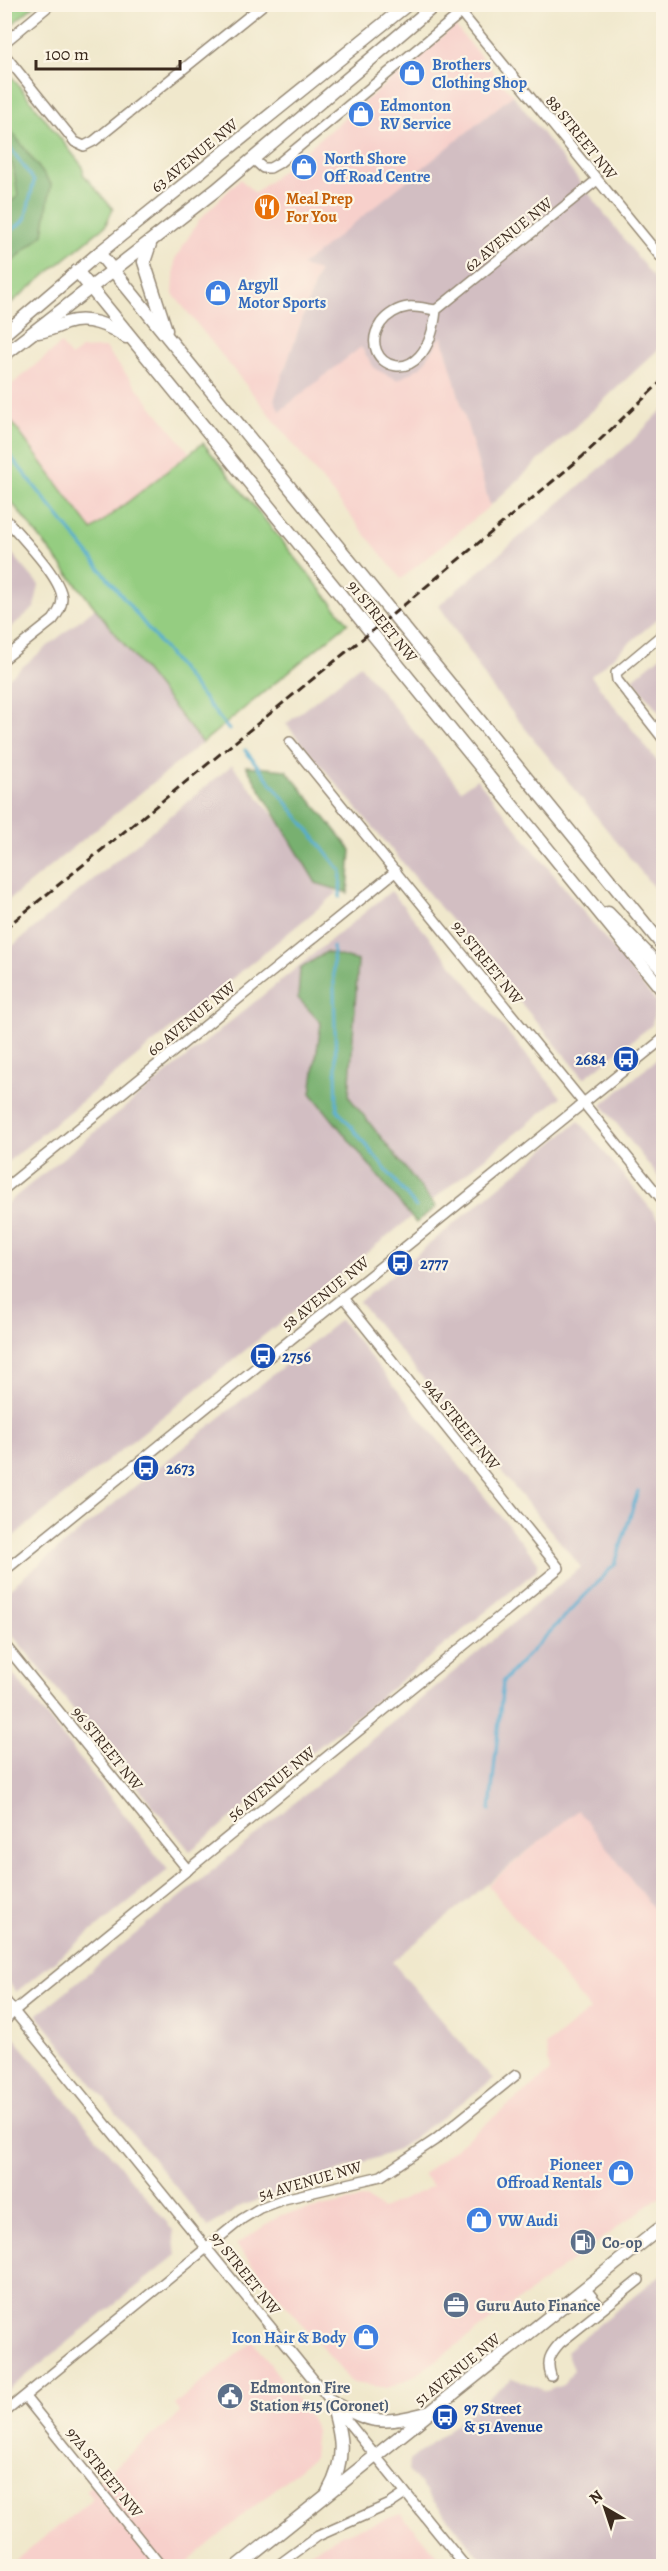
<svg xmlns="http://www.w3.org/2000/svg" width="668" height="2571" viewBox="0 0 668 2571" font-family="Alegreya,serif">
<style>
.built{fill:#f7d0cb}
.industrial{fill:#d2bec2}
.green{fill:#95cd81;stroke:#687c50;stroke-width:1.5}
.forest{fill:#78b06f;stroke:#5a6d46;stroke-width:1.5}
.lines{fill:none;stroke-linecap:round;stroke-linejoin:round}
.stream{stroke:#54add1;stroke-width:3}
.minor-casing{stroke:#968975;stroke-width:12}
.major-casing{stroke:#968975;stroke-width:15}
.minor{stroke:#fff;stroke-width:9}
.major{stroke:#fff;stroke-width:12}
.rail{stroke:#3b2a1e;stroke-width:3;stroke-dasharray:9 4.5;stroke-linecap:butt}
.labels{text-anchor:middle;stroke-width:4.5;stroke-linejoin:round;paint-order:stroke}
.shop-label{font-size:16px;font-weight:bold;fill:#366cbe;stroke:#fcf5e5;text-anchor:start}
.street-label{font-size:16px;fill:#3b2a1e;stroke:#fcf5e5}
.food-label{font-size:16px;font-weight:bold;fill:#c56008;stroke:#fcf5e5;text-anchor:start}
.transit-label{font-size:16px;font-weight:bold;fill:#164399;stroke:#fcf5e5;text-anchor:start}
.service-label{font-size:16px;font-weight:bold;fill:#4e5e75;stroke:#fcf5e5;text-anchor:start}
</style>
<rect width="100%" height="100%" fill="#fcf5e5"/>
<filter id="ink" filterUnits="userSpaceOnUse"><feTurbulence type="fractalNoise" baseFrequency=".0167" numOctaves="2"/><feDisplacementMap in="SourceGraphic" scale="12" xChannelSelector="R" yChannelSelector="G"/><feConvolveMatrix kernelMatrix="1 2 1 2 8 2 1 2 1" color-interpolation-filters="sRGB"/></filter>
<filter id="wash" filterUnits="userSpaceOnUse"><feTurbulence type="fractalNoise" baseFrequency=".008" numOctaves="4" result="noise"/><feDisplacementMap in="SourceGraphic" scale="24" xChannelSelector="R" yChannelSelector="G"/><feGaussianBlur stdDeviation="1.35" result="paint"/><feColorMatrix in="noise" values="0 0 0 0 0 0 0 0 0 0 0 0 0 0 0 0 0 1.4 0 .05"/><feComposite in="paint" operator="in"/></filter>
<g filter="url(#wash)">
<rect width="100%" height="100%" fill="#f0e8cc"/>
<!-- built -->
<g class="built">
<polygon points="455,26 513,95 302,266 319,270 274,400 361,347 375,369 422,366 442,336 490,506 401,579 173,294 175,259 199,220 240,179 255,193"/>
<polygon points="61,344 71,357 81,349 105,348 189,452 92,530 5,413 5,390"/>
<polygon points="578,1809 663,1921 663,2194 419,2373 390,2388 352,2383 236,2245 281,2215 367,2198 382,2209 433,2186 423,2174 550,2072 546,2046 590,2010 488,1885"/>
<polygon points="253,2341 309,2416 316,2430 313,2457 183,2566 8,2566 93,2499 86,2490 180,2413 174,2405"/>
<polygon points="401,2514 447,2566 293,2566 310,2552 343,2534"/>
</g>
<!-- industrial -->
<g class="industrial">
<polygon points="513,95 663,290 663,345 490,506 442,336 422,366 398,380 375,369 361,347 280,411 274,400 319,271 301,266"/>
<polygon points="663,409 663,614 591,676 663,769 663,899 490,685 439,605 629,444"/>
<polygon points="4,544 39,585 34,608 5,632"/>
<polygon points="96,607 202,743 5,903 5,681"/>
<polygon points="663,654 663,717 633,679"/>
<polygon points="360,665 461,790 477,779 656,1002 652,1025 584,1078 286,724"/>
<polygon points="232,765 337,893 5,1164 5,952"/>
<polygon points="391,891 561,1097 5,1543 5,1205"/>
<polygon points="663,1054 663,1183 602,1105"/>
<polygon points="579,1121 663,1224 664,1468 655,1475 664,1487 663,1921 578,1810 392,1962 493,2080 395,2151 241,2206 208,2227 37,2015 581,1567 359,1302"/>
<polygon points="340,1320 538,1562 536,1571 190,1851 5,1626 5,1592"/>
<polygon points="5,1664 168,1870 16,1992 4,1977"/>
<polygon points="13,2036 173,2230 176,2255 5,2393 4,2043"/>
<polygon points="663,2273 663,2566 487,2566 408,2470 409,2461 513,2378 546,2391 564,2385 573,2370 566,2351"/>
</g>
<!-- green -->
<g class="green">
<polygon points="5,4 35,4 35,5 5,30"/>
<polygon points="4,67 83,167 83,174 113,209 105,226 5,308"/>
<polygon points="5,413 92,530 203,443 348,623 202,743 5,494"/>
</g>
<!-- forest -->
<g class="forest">
<polygon points="4,121 51,184 43,234 5,268 5,207 18,196 13,165 5,159"/>
<polygon points="246,766 286,770 351,850 348,893 316,883"/>
<polygon points="326,952 358,961 349,1097 436,1207 416,1223 311,1093 321,1023 298,998 300,969"/>
</g>
<g class="lines">
<!-- stream -->
<g class="stream">
<polyline points="4,139 34,181 25,220 4,236"/>
<polyline points="4,448 229,730"/>
<polyline points="245,750 341,871 340,897"/>
<polyline points="333,947 337,1109 416,1207"/>
<polyline points="490,1810 503,1681 615,1564 638,1491"/>
</g>
</g>
</g>
<g filter="url(#ink)">
<g class="lines">
<defs>
<g id="minor">
<polyline points="454,4 664,261"/>
<polyline points="4,43 51,4"/>
<polyline points="4,54 75,142 84,146 94,141 264,4"/>
<polyline points="253,159 263,168 270,168 279,163 461,13"/>
<path d="M436,310C427,309 417,306 408,307C398,308 387,315 381,323C353,364 427,400 436,310L597,180"/>
<path d="M4,517C19,535 61,577 62,598C62,607 58,613 53,620L4,659"/>
<polyline points="664,633 616,673 617,680 664,740"/>
<polyline points="290,742 664,1202"/>
<polyline points="4,1189 396,871"/>
<polyline points="4,1571 664,1038"/>
<polyline points="4,1644 188,1870"/>
<polyline points="4,1999 465,2566"/>
<polyline points="4,2022 14,2011 559,1568 342,1298"/>
<polyline points="585,2288 602,2309"/>
<path d="M551,2376C546,2361 550,2354 560,2343L639,2280"/>
<polyline points="25,2397 161,2566"/>
<polyline points="4,2413 242,2219 260,2208 284,2199 381,2176 435,2140 516,2075"/>
<polyline points="277,2566 318,2536 390,2504 405,2494"/>
</g>
<g id="major">
<polyline points="150,244 144,262 166,330"/>
<polyline points="99,253 664,947"/>
<polyline points="77,271 664,992"/>
<path d="M38,332C48,331 57,327 66,323C88,316 108,325 126,337"/>
<polyline points="4,334 99,253 408,4"/>
<polyline points="4,355 216,190 436,4"/>
<polyline points="608,913 664,971"/>
<path d="M331,2401C373,2424 380,2425 427,2413"/>
<path d="M328,2492C347,2458 342,2436 331,2401"/>
<polyline points="238,2566 664,2225"/>
</g>
</defs>
<!-- minor casing -->
<use href="#minor" class="minor-casing"/>
<!-- major casing -->
<use href="#major" class="major-casing"/>
<!-- minor -->
<use href="#minor" class="minor"/>
<!-- major -->
<use href="#major" class="major"/>
<!-- rail -->
<polyline class="rail" points="4,929 393,614 582,457 664,379"/>
</g>
</g>
<!-- icons -->
<defs>
<symbol id="shop-disc" viewBox="-11 -11 22 22"><circle r="9.5" fill="#3f7fe0" stroke="#fcf5e5"/><path d="M-5-2.5h2.3a2.7 3.5 0 0 1 5.4 0H5L5.5 6h-11ZM-1.5-2.5h3a1.5 2.3 0 0 0-3 0Z" fill="#fff"/></symbol>
<symbol id="restaurant-disc" viewBox="-11 -11 22 22"><circle r="9.5" fill="#e8710a" stroke="#fcf5e5"/><path d="M-5-6h1v4h1v-4h1v4h1v-4h1v5L-1.5 .5V6h-2V.5L-5-1ZM5-6V6H3V1.5H1.5Q1.5-4 5-6Z" fill="#fff"/></symbol>
<symbol id="bus-disc" viewBox="-11 -11 22 22"><circle r="9.5" fill="#1a4fb4" stroke="#fcf5e5"/><path d="M-5-6H5V4H4V6H2V4H-2V6H-4V4H-5ZM-3.5-4V0h7V-4ZM-3.5 1.2v1.5H-2V1.2ZM2 1.2v1.5H3.5V1.2Z" fill="#fff"/></symbol>
<symbol id="fuel-disc" viewBox="-11 -11 22 22"><circle r="9.5" fill="#5c6f8a" stroke="#fcf5e5"/><path d="M-5.5-6h7V0h2V4h1.3V-2.5L3-4.5l.8-.8L6-3V5H2.5V1h-1V6h-7ZM-4.2-4.7v3.2H.2V-4.7Z" fill="#fff"/></symbol>
<symbol id="office-disc" viewBox="-11 -11 22 22"><circle r="9.5" fill="#5c6f8a" stroke="#fcf5e5"/><path d="M-6-3h4V-5.5h4V-3h4V5H-6ZM-1-4.5V-3h2v-1.5ZM-6 0V1H6V0Z" fill="#fff"/></symbol>
<symbol id="civic-disc" viewBox="-11 -11 22 22"><circle r="9.5" fill="#5c6f8a" stroke="#fcf5e5"/><path d="M-.6-6.5H3V-4.5H.6V-3L4-1V1h2V6H-6V1h2V-1L-.6-3ZM-1.2 2.5V6h2.4V2.5Z" fill="#fff"/></symbol>
</defs>
<g fill-rule="evenodd">
<use href="#shop-disc" x="397" y="58" width="30" height="30"/>
<use href="#shop-disc" x="346" y="99" width="30" height="30"/>
<use href="#shop-disc" x="289" y="152" width="30" height="30"/>
<use href="#restaurant-disc" x="252" y="192" width="30" height="30"/>
<use href="#shop-disc" x="203" y="278" width="30" height="30"/>
<use href="#bus-disc" x="611" y="1044" width="30" height="30"/>
<use href="#bus-disc" x="385" y="1248" width="30" height="30"/>
<use href="#bus-disc" x="248" y="1341" width="30" height="30"/>
<use href="#bus-disc" x="131" y="1453" width="30" height="30"/>
<use href="#shop-disc" x="606" y="2158" width="30" height="30"/>
<use href="#shop-disc" x="464" y="2205" width="30" height="30"/>
<use href="#fuel-disc" x="568" y="2227" width="30" height="30"/>
<use href="#office-disc" x="441" y="2290" width="30" height="30"/>
<use href="#shop-disc" x="351" y="2322" width="30" height="30"/>
<use href="#civic-disc" x="215" y="2381" width="30" height="30"/>
<use href="#bus-disc" x="430" y="2402" width="30" height="30"/>
</g>
<g class="labels">
<!-- shop labels -->
<g class="shop-label">
<text x="432" y="70">Brothers<tspan x="432" dy="18">Clothing Shop</tspan></text>
<text x="380" y="111">Edmonton<tspan x="380" dy="18">RV Service</tspan></text>
<text x="324" y="164">North Shore<tspan x="324" dy="18">Off Road Centre</tspan></text>
<text x="238" y="290">Argyll<tspan x="238" dy="18">Motor Sports</tspan></text>
<text x="602" y="2170" text-anchor="end">Pioneer<tspan x="602" dy="18">Offroad Rentals</tspan></text>
<text x="498" y="2226">VW Audi</text>
<text x="346" y="2343" text-anchor="end">Icon Hair &amp; Body</text>
</g>
<!-- street labels -->
<g class="street-label">
<text transform="translate(582 137) rotate(51)" y="6">88 STREET NW</text>
<text transform="translate(194 155) rotate(-39)" y="6">63 AVENUE NW</text>
<text transform="translate(508 234) rotate(-39)" y="6">62 AVENUE NW</text>
<text transform="translate(383 621) rotate(51)" y="6">91 STREET NW</text>
<text transform="translate(488 962) rotate(51)" y="6">92 STREET NW</text>
<text transform="translate(191 1018) rotate(-39)" y="6">60 AVENUE NW</text>
<text transform="translate(325 1293) rotate(-39)" y="6">58 AVENUE NW</text>
<text transform="translate(462 1424) rotate(51)" y="6">94A STREET NW</text>
<text transform="translate(108 1748) rotate(51)" y="6">96 STREET NW</text>
<text transform="translate(271 1783) rotate(-39)" y="6">56 AVENUE NW</text>
<text transform="translate(310 2180) rotate(-16)" y="6">54 AVENUE NW</text>
<text transform="translate(246 2273) rotate(51)" y="6">97 STREET NW</text>
<text transform="translate(457 2369) rotate(-39)" y="6">51 AVENUE NW</text>
<text transform="translate(105 2472) rotate(51)" y="6">97A STREET NW</text>
</g>
<!-- food labels -->
<g class="food-label">
<text x="286" y="204">Meal Prep<tspan x="286" dy="18">For You</tspan></text>
</g>
<!-- transit labels -->
<g class="transit-label">
<text x="606" y="1065" text-anchor="end">2684</text>
<text x="420" y="1269">2777</text>
<text x="282" y="1362">2756</text>
<text x="166" y="1474">2673</text>
<text x="464" y="2414">97 Street<tspan x="464" dy="18">&amp; 51 Avenue</tspan></text>
</g>
<!-- service labels -->
<g class="service-label">
<text x="602" y="2248">Co-op</text>
<text x="476" y="2311">Guru Auto Finance</text>
<text x="250" y="2393">Edmonton Fire<tspan x="250" dy="18">Station #15 (Coronet)</tspan></text>
</g>
</g>
<!-- margin -->
<rect width="668" height="2571" fill="none" stroke="#fcf5e5" stroke-width="24"/>
<!-- north arrow -->
<g transform="translate(605 2508) rotate(321)" stroke="#fcf5e5" stroke-width="4.5" paint-order="stroke">
<path d="M0-4.5L10 22L0 15L-10 22Z" fill="#3b2a1e"/>
<text y="-9" font-size="16" font-weight="bold" text-anchor="middle" fill="#3b2a1e">N</text>
</g>
<!-- scale -->
<path d="M36 60v9h144v-9" fill="none" stroke="#3b2a1e" stroke-width="3"/>
<text x="45" y="60" font-size="18" fill="#3b2a1e" stroke="#fcf5e5" stroke-width="4.5" paint-order="stroke">100 m</text>
</svg>
